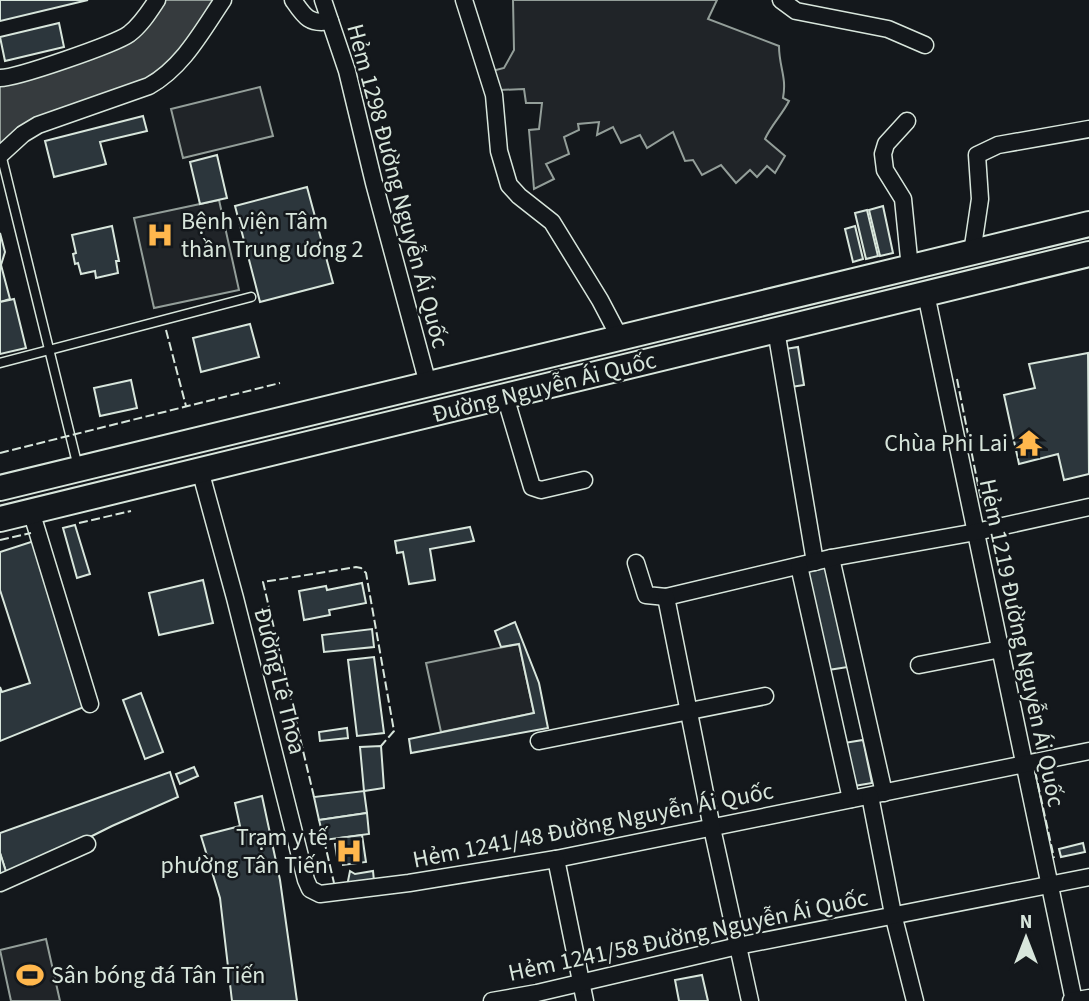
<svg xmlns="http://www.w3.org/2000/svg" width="1089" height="1001" viewBox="0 0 1089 1001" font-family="'Source Sans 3',sans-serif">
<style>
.green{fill:#202428;stroke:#939e99;stroke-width:2}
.water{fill:#363b3e;stroke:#939e99;stroke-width:2}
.building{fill:#2c363c;stroke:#d8e6dc;stroke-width:2}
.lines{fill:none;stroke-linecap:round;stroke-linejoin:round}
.service-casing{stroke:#d8e6dc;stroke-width:11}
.minor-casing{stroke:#d8e6dc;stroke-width:19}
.primary-casing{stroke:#d8e6dc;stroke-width:28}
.service{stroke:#14181c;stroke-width:8}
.minor{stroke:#14181c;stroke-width:16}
.primary{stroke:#14181c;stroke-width:24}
.fence{stroke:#d8e6dc;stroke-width:2;stroke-dasharray:9 3.5;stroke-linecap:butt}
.labels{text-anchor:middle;stroke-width:5;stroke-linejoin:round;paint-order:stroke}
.street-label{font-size:24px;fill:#d8e6dc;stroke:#14181c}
.poi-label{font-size:24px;fill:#d8e6dc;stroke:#14181c;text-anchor:start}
</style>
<rect width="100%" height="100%" fill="#14181c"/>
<!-- green -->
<g class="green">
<path d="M513,0H717L708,19L779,46C779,67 787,77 783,98L789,101C782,115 771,125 765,139L785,156L775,173L767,166L757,177L750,170L736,183L721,165L702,175L693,160L685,161L673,132L647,148L640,135L621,143L613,127L597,135L599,122L578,124L579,130L564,137L569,154L546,164L554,179L534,189L529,130L539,129L542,103H526L524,89L499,90L492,71L504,68L514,50Z"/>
<polygon points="260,87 273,136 183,158 171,109"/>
<polygon points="219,200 239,290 154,308 134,218"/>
<polygon points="519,644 534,713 441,732 426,663"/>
<polygon points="46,939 60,1001 11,1001 0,950"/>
</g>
<!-- water -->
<polygon class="water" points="164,0 216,0 175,59 162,72 0,145 0,84 127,43"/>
<!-- building -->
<g class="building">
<polygon points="0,0 88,0 0,21"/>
<polygon points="59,23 64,47 5,61 0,37"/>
<polygon points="143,116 147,131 100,142 106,164 54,177 45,141"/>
<polygon points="217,155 227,198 200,204 190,162"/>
<polygon points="307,187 333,283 260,302 235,206"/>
<polygon points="883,206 893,253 880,256 869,210"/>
<polygon points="867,210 878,256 866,259 855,213"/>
<polygon points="112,226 119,261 116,261 118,273 96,278 95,271 81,274 78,263 75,264 73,254 76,253 72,235"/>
<polygon points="855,226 863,259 853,262 845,229"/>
<polygon points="0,233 5,252 1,265 10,299 0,302"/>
<polygon points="14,299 26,348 0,354 0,302"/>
<polygon points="250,324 259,357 201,372 193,338"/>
<polygon points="798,347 804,385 791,387 785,349"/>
<polygon points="1088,353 1089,474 1064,480 1058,454 1019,464 1004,395 1035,388 1029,364"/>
<polygon points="131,380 137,408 100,416 94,388"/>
<polygon points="75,525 90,574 77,578 63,528"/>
<polygon points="470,527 474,541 430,549 435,580 409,584 403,552 397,553 395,541"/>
<polygon points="34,541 84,707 0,741 0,687 2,692 30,683 0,590 0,552"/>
<polygon points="827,565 848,667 828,670 806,570"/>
<polygon points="203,580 213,623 159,635 149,593"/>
<polygon points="362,583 366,603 329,610 330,615 304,620 299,591 326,586 327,590"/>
<polygon points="515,622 539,683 548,728 411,753 409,739 534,713 519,644 501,647 495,631"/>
<polygon points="372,629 374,647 324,652 322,635"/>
<polygon points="374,657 384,733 357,736 348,660"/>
<polygon points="141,693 163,752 145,759 123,700"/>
<polygon points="347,728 348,738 320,741 319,732"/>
<polygon points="863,740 872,783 854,786 844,743"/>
<polygon points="381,746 384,788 364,791 360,747"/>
<polygon points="194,767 198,776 180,784 176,774"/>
<polygon points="170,772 178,797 112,826 8,878 0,853 0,833"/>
<polygon points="364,791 367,813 319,820 314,797"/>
<polygon points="262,796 280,880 297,1001 232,1001 220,898 201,836 240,826 235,803"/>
<polygon points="367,813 369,834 324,840 319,820"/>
<polygon points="362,835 366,862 343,865 342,856 337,857 335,844 340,843 339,838"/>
<polygon points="1083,843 1085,852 1061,857 1059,849"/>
<polygon points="0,853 8,878 0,881"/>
<polygon points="350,871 355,874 373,871 374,881 350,885 348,881"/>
<polygon points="702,975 708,1001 679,1001 675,980"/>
</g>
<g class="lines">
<defs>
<g id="service">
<polyline points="1,154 78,467"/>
<polyline points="0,363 251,297"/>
</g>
<g id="minor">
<path d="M293,0C304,16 309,25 330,21"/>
<polyline points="323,0 347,71 374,183 428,384"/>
<polyline points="464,0 494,95 499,151 509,185 519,196 552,222 600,300 620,338"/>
<polyline points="781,0 796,11 888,29 925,45"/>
<path d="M0,78C17,78 115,44 129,34C141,25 149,12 157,0"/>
<polyline points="907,121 886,144 883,154 885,170 903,199 910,268"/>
<path d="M0,155L23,134L38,125L149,86C183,67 202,31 223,0"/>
<polyline points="972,253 980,199 977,155 998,145 1089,129"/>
<polyline points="926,294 1074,1001"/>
<polyline points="776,330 815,562"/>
<polyline points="505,396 532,487 541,490 584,480"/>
<polyline points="200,470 235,598 306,880 310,889 320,894 409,883 556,859 1089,751"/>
<polyline points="31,511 90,704"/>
<polyline points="831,558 884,793"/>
<polyline points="636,563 646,595 666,597 831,558 976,532 1089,507"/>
<polyline points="799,566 851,799"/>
<polyline points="666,597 712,828 750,1001"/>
<polyline points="919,665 1001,649"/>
<polyline points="539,741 765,696"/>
<polyline points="870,796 893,914 915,1001"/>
<polyline points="556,859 585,1001"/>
<polyline points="0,883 87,844"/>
<polyline points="492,1001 537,993 738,946 1089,877"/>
<polyline points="1071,1001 1089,998"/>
</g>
<g id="primary">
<polyline points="0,488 1089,224"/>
<polyline points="0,519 1089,254"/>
</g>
</defs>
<!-- service casing -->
<use href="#service" class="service-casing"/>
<!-- minor casing -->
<use href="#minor" class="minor-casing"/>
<!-- primary casing -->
<use href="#primary" class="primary-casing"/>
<!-- service -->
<use href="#service" class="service"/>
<!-- minor -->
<use href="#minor" class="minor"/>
<!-- primary -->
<use href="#primary" class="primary"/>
<!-- fence -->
<g class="fence">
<polyline points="166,330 186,406"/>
<polyline points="957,379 981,500"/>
<polyline points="0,453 280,383"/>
<polyline points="79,523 131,511"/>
<polyline points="0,540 31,533"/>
<polyline points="1035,771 1054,858"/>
<polyline points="314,797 263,582 356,567 361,568 366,573 394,731 381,746"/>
<polyline points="324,840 334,883"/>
</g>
</g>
<!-- icons -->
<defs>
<symbol id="hospital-bare" viewBox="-9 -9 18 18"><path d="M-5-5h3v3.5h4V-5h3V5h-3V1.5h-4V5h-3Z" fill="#ffb74d" stroke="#14181c" stroke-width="2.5" paint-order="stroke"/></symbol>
<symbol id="temple-bare" viewBox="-9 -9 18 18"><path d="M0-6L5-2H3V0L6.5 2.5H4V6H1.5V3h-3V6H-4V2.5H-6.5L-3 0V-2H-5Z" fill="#ffb74d" stroke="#14181c" stroke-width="2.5" paint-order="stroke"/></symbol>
<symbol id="stadium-bare" viewBox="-9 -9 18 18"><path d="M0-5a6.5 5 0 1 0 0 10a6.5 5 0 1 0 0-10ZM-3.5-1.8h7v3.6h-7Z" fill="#ffb74d" stroke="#14181c" stroke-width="2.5" paint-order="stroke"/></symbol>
</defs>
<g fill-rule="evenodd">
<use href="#hospital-bare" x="141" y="216" width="38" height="38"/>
<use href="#temple-bare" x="1010" y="424" width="38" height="38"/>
<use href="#hospital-bare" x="330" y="832" width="38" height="38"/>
<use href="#stadium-bare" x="11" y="956" width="38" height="38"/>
</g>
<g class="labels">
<!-- street labels -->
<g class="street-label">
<text transform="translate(398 186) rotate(75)" y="8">Hẻm 1298 Đường Nguyễn Ái Quốc</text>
<text transform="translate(544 387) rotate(-14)" y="8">Đường Nguyễn Ái Quốc</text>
<text transform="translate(1022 643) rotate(78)" y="8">Hẻm 1219 Đường Nguyễn Ái Quốc</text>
<text transform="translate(280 681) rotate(76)" y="8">Đường Lê Thoa</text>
<text transform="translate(593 825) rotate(-11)" y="8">Hẻm 1241/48 Đường Nguyễn Ái Quốc</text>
<text transform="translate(688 935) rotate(-12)" y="8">Hẻm 1241/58 Đường Nguyễn Ái Quốc</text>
</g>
<!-- poi labels -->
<g class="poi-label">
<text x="181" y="229">Bệnh viện Tâm<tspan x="181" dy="28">thần Trung ương 2</tspan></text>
<text x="1008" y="451" text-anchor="end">Chùa Phi Lai</text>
<text x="328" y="845" text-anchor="end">Trạm y tế<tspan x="328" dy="28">phường Tân Tiến</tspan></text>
<text x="51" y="983">Sân bóng đá Tân Tiến</text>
</g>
</g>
<!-- north arrow -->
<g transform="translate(1026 938)" stroke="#14181c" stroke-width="5" paint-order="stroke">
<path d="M0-5L12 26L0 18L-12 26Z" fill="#d8e6dc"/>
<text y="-10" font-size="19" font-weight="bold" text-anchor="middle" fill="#d8e6dc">N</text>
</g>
</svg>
